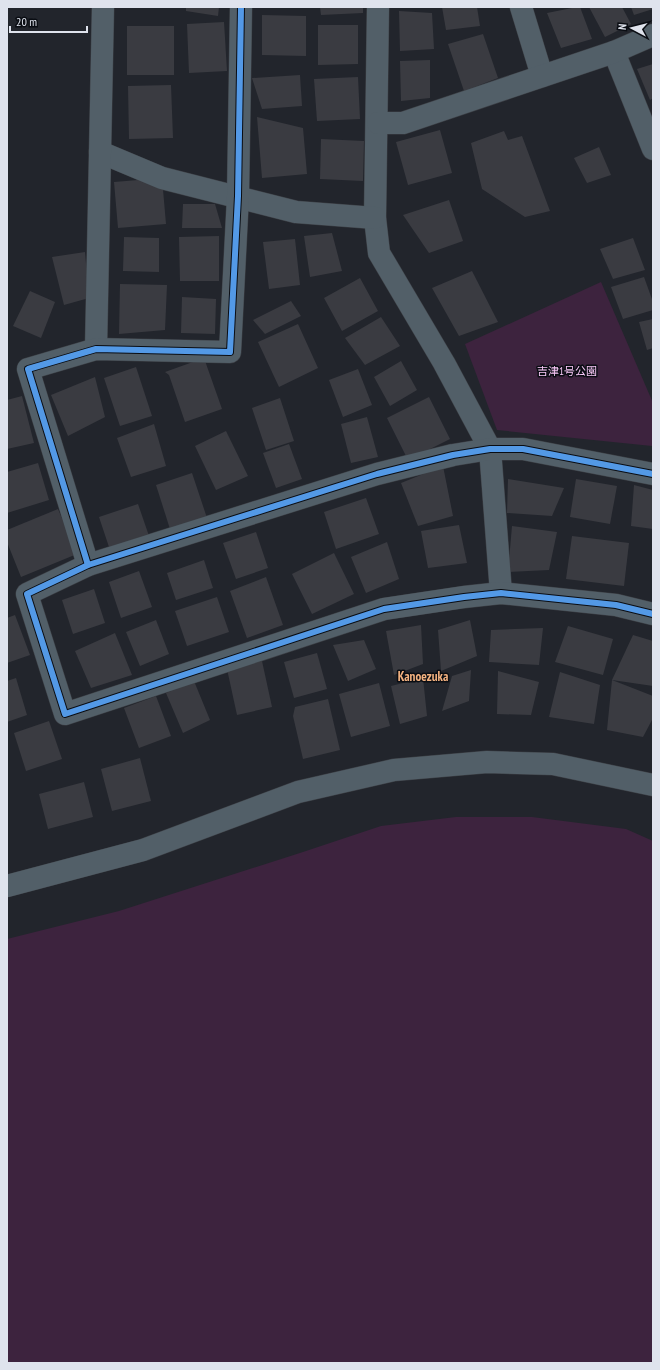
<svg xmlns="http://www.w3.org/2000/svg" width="660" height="1370" viewBox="0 0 660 1370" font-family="'PT Sans Narrow','Noto Sans JP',sans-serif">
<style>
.green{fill:#3d233e}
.building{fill:#3a3b41}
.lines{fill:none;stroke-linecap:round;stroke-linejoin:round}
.minor-casing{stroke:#3d4046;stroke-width:23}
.tertiary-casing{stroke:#3d4046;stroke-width:23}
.minor{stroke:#525f68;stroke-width:22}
.tertiary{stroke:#525f68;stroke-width:22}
.cycleway-casing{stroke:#0a0d13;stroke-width:8}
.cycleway{stroke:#5399e6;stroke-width:6}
.labels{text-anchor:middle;stroke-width:3;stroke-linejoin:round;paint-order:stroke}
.park-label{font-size:11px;fill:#fac9f9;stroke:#0a0d13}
.quarter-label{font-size:13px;font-weight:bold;fill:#f3b280;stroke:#0a0d13}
</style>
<rect width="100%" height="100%" fill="#22252c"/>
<!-- green -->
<g class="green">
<polygon points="601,282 653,403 652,446 497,430 465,344"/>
<polygon points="456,817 532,817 626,829 653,841 653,1363 7,1363 7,939 119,911 303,852 381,826"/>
</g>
<!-- building -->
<g class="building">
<polygon points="186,7 219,7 218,16 186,11"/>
<polygon points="320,7 363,7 363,13 321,15"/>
<polygon points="442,7 477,7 480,26 446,30"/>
<polygon points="577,7 580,7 592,39 561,48 547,13"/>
<polygon points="589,7 622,7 631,24 605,37"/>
<polygon points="631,7 653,7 653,9 634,15"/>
<polygon points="399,11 432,13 434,49 400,51"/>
<polygon points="262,15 306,16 306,56 262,55"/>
<polygon points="224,22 227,71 189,73 187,24"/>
<polygon points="318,25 358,25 358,64 318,65"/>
<rect x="127" y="26" width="47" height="49"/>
<polygon points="483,34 498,78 464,91 448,44"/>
<polygon points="430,60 430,98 401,101 400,61"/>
<polygon points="653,64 653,98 650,100 637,69"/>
<polygon points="300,75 302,106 262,109 252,78"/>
<polygon points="358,77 360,119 317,121 314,79"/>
<polygon points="171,85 173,138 129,139 128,86"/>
<polygon points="257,117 303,128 307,174 262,178"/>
<polygon points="440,130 452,173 408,185 396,142"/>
<polygon points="504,131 508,140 522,136 550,211 525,217 482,189 471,143"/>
<polygon points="321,139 364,141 363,181 320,179"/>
<polygon points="599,147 611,175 587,183 574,158"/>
<polygon points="162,178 166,224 118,228 114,182"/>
<polygon points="449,200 463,241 429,253 403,215"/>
<polygon points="183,204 215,204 222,228 182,228"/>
<polygon points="332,233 342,271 310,277 304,236"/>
<polygon points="219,236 219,281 180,281 179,237"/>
<polygon points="124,237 159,238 159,272 123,271"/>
<polygon points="633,238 645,270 613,279 600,249"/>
<polygon points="295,239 300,285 269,289 263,242"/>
<polygon points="85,252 89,298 64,305 52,257"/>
<polygon points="472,271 498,322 459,336 432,288"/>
<polygon points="644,277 653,302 653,310 623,319 611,287"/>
<polygon points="360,278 378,311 342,331 324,298"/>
<polygon points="120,284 167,285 165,330 119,334"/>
<polygon points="30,291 55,302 41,338 13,326"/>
<polygon points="182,297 216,299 215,334 181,333"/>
<polygon points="291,301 301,316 265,334 253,320"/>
<polygon points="381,317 400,346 365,365 345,338"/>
<polygon points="653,319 653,348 647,350 639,322"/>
<polygon points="298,324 318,368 279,387 258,342"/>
<polygon points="204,358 222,409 185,422 169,375 165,372"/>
<polygon points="401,361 417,390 390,406 374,377"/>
<polygon points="136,367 152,416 120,426 104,378"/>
<polygon points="358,369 372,405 343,417 329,380"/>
<polygon points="95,377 105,417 68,436 51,395"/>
<polygon points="22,396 34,443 7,449 7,400"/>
<polygon points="429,397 450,439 408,460 387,418"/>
<polygon points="280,398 294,441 266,450 252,408"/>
<polygon points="367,417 378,457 351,463 341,424"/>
<polygon points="154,424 166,466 131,477 117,438"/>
<polygon points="226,431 248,476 216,490 195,446"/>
<polygon points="289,444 302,479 276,488 263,453"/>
<polygon points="38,463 49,500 7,513 7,472"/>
<polygon points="443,466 453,516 418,526 401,483"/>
<polygon points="192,473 208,521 170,529 156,485"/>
<polygon points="508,479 564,488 552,516 507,513"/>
<polygon points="576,479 617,486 610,524 570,517"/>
<polygon points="634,485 653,490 653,529 631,526"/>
<polygon points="366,498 379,534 336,549 324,512"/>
<polygon points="138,504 149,536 110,550 99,517"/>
<polygon points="58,509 77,554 21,577 7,542 7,530"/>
<polygon points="459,525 467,563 428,568 421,531"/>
<polygon points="512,526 557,532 549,570 508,572"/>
<polygon points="256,532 268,568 236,579 223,543"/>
<polygon points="572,536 629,543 624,586 566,579"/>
<polygon points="387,542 399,579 366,593 351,557"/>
<polygon points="334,553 354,594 312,614 292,574"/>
<polygon points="204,560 213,588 176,600 167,573"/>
<polygon points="139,571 152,607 121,618 109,582"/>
<polygon points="266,577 283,625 247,638 230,591"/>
<polygon points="94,589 105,623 73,634 62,600"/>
<polygon points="217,597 229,632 187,646 175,611"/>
<polygon points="15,615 30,655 7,663 7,618"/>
<polygon points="156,620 169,654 140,666 126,632"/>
<polygon points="470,620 477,656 441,671 438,630"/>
<polygon points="421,625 423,664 394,675 386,631"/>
<polygon points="568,626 613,639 603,675 555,662"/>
<polygon points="543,628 539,665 489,662 491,630"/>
<polygon points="115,633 132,675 91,688 75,651"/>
<polygon points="633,635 653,641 653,686 612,680"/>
<polygon points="364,640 376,669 348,681 333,645"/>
<polygon points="317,653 327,689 294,698 284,662"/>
<polygon points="262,661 272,707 237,715 227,669"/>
<polygon points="471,670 469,701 442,711 452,676"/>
<polygon points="498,671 539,682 531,715 497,714"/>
<polygon points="560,672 600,685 594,724 549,717"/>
<polygon points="16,678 27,715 7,722 7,681"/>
<polygon points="423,678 427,716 400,724 391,686"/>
<polygon points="612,680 653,696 653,718 643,737 607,730"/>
<polygon points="194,681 210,720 183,733 166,693"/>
<polygon points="379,683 390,726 351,737 339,694"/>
<polygon points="156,696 171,736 139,748 124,708"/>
<polygon points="328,699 340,750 303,759 293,716 295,707"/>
<polygon points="49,721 62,759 26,771 14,733"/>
<polygon points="140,758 151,801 112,811 101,769"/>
<polygon points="84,782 93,817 48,829 39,794"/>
</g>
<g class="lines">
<defs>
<g id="minor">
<polyline points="378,7 375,218 379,253 444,363 490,449 501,593"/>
<polyline points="521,7 542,76"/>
<polyline points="614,52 653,149"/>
<polyline points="378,123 403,123 614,52 653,35"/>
<polyline points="100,152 162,178 296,212 375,218"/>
<polyline points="96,349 103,7"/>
<polyline points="653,474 523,449 490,449 453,455 377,474 88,565 27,594 65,714 384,609 464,597 501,593 616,605 653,614"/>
<polyline points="88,565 28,369 96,349 230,352 238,196 241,7"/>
</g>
<polyline id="tertiary" points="7,886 143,850 298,792 394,770 487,762 553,764 653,785"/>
</defs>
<!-- minor casing -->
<use href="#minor" class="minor-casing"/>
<!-- tertiary casing -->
<use href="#tertiary" class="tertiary-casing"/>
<!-- minor -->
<use href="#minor" class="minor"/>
<!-- tertiary -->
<use href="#tertiary" class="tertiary"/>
<defs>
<g id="cycleway">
<polyline points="653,474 523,449 490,449 453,455 377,474 88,565 27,594 65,714 384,609 464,597 501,593 616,605 653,614"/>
<polyline points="88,565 28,369 96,349 230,352 238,196 241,7"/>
</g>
</defs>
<!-- cycleway casing -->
<use href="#cycleway" class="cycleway-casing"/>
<!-- cycleway -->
<use href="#cycleway" class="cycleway"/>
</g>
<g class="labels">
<!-- park labels -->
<g class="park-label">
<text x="567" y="375">吉津1号公園</text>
</g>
<!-- quarter labels -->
<g class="quarter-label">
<text x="423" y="681">Kanoezuka</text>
</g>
</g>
<!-- border -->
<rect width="660" height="1370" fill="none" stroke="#dfe3ed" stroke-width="16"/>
<!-- north arrow -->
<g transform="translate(632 28) rotate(277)" stroke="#0a0d13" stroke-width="3" paint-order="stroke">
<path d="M0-3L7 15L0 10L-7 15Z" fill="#dfe3ed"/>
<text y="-6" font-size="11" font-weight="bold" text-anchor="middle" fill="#dfe3ed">N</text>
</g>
<!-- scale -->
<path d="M10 26v6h77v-6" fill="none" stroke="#dfe3ed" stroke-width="2"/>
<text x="16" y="26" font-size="12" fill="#dfe3ed" stroke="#0a0d13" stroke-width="3" paint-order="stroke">20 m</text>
</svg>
